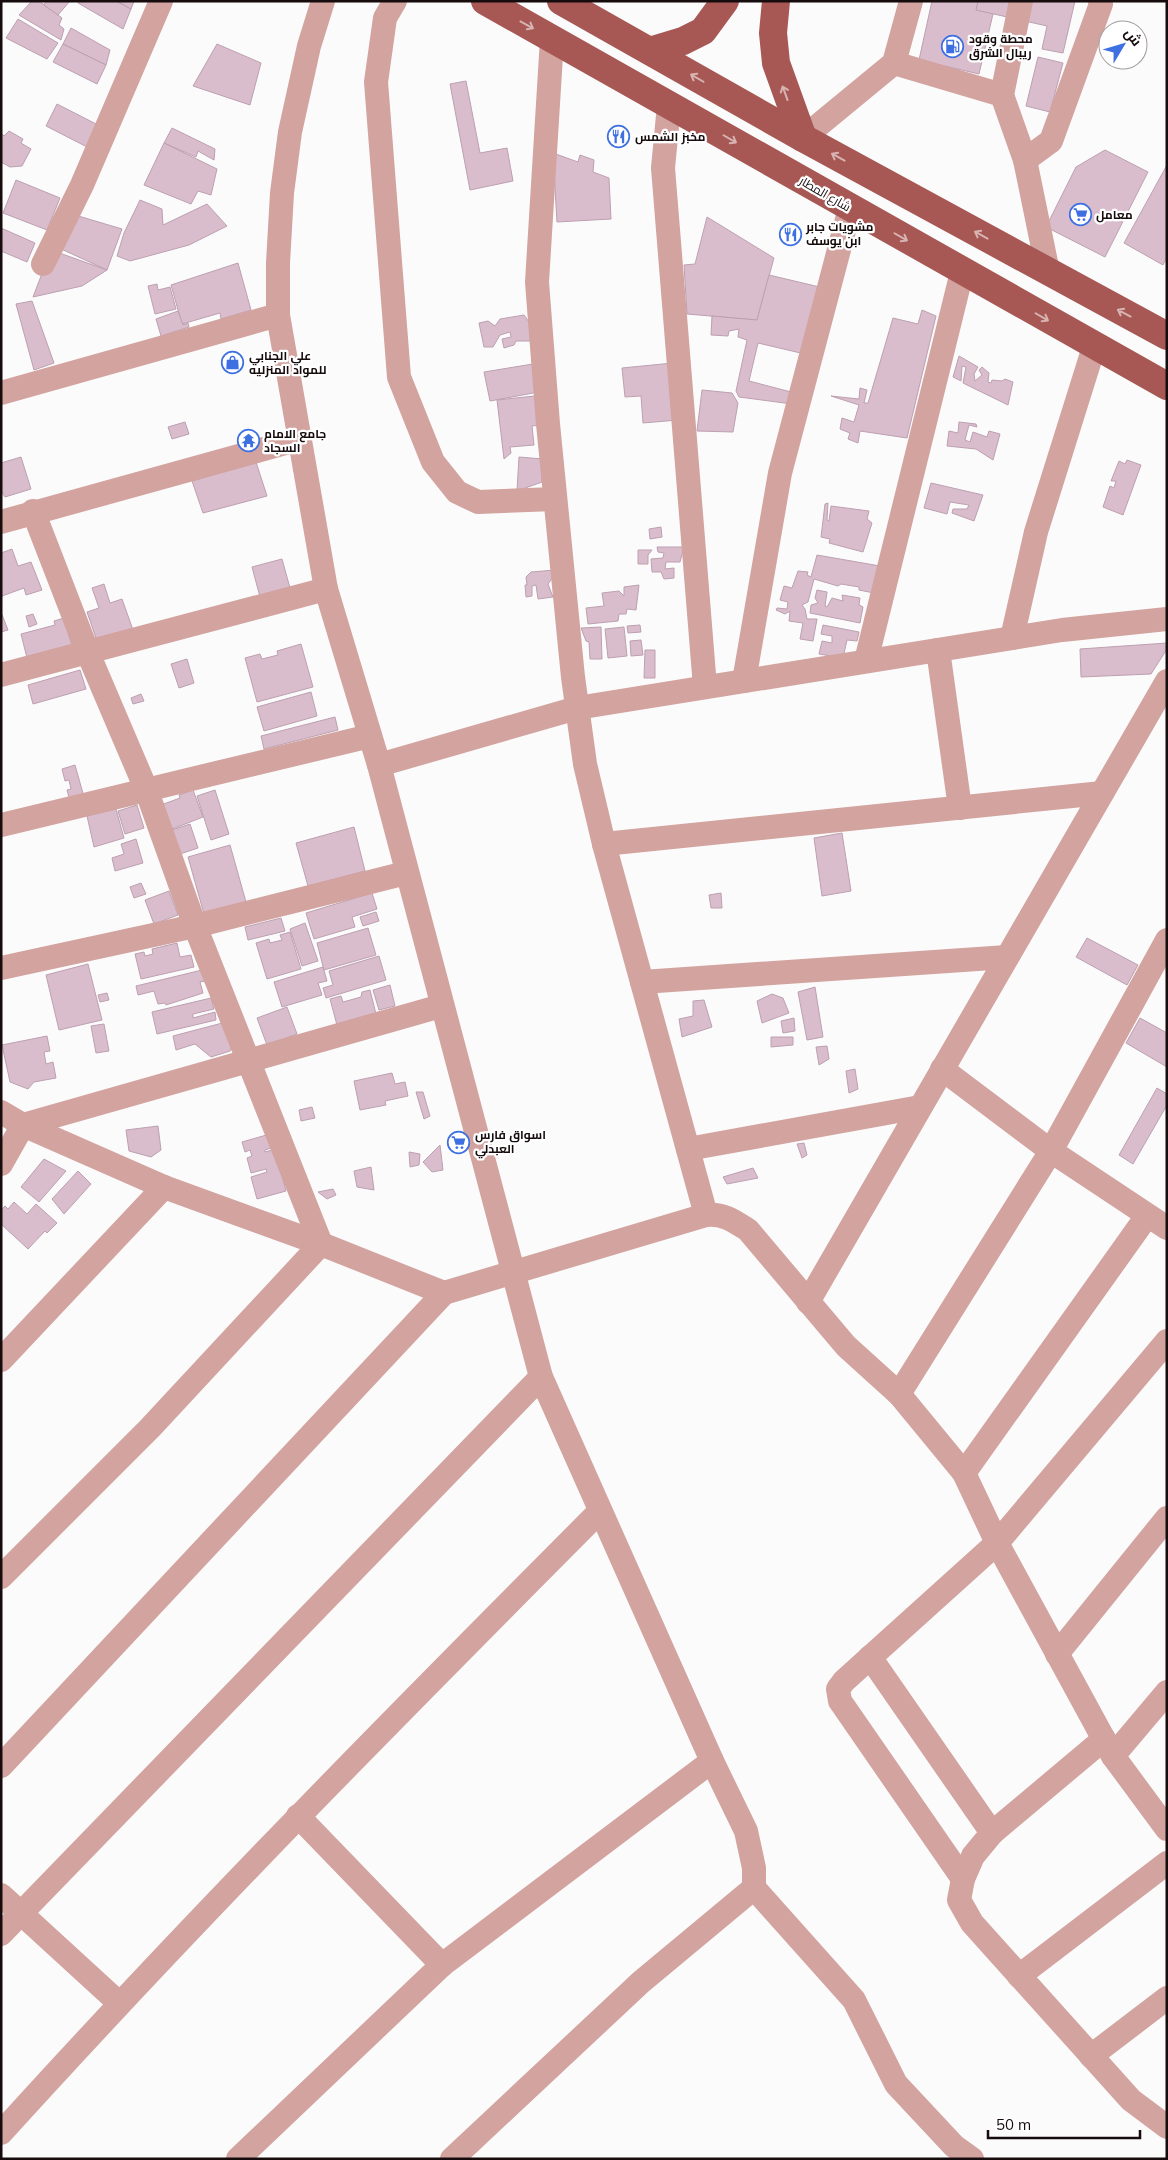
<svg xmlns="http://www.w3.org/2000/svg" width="1168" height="2160" viewBox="0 0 1168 2160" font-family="Mulish,Cairo,sans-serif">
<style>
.building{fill:#dabdcd;stroke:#bda0b0}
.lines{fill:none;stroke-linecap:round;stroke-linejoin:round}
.minor{stroke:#d2a39f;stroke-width:24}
.major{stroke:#a75854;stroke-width:28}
.oneway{stroke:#d7b4b2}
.labels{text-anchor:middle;stroke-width:4.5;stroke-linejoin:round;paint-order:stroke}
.poi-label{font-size:12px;font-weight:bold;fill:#160b0d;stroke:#fff;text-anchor:start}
.street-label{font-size:12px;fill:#160b0d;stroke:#fff}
</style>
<rect width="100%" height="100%" fill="#fbfbfb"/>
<!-- building -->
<g class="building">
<polygon points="32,1 39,1 62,18 59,25 64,29 61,40 19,15"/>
<polygon points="46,1 70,1 58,15 44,5"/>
<polygon points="79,1 116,1 131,9 123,29 78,3"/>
<polygon points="117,1 134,1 131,9"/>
<polygon points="932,1 996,1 979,74 919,60"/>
<polygon points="978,1 1075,1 1063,53 1042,49 1047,26 976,10"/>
<polygon points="18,19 58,43 47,59 6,38"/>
<polygon points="71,28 110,50 106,65 63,44"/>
<polygon points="63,44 106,65 97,84 53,62"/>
<polygon points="217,44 261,63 250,105 193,86"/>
<polygon points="1038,57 1063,63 1050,112 1026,106"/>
<polygon points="466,81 480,153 507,148 513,181 470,190 450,84"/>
<polygon points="57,104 102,127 91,149 46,126"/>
<polygon points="172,128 215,149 214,160 198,151 196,157 164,143"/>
<polygon points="9,131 23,139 21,143 31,149 22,166 10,167 1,162 1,133 4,136"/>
<polygon points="164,143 217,169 211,195 198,191 191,204 144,185"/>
<polygon points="1105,150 1148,172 1105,257 1046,227 1076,167"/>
<polygon points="553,153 578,162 580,155 594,160 593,172 609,178 611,219 557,222"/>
<polygon points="1167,165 1167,257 1163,265 1124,243"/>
<polygon points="16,180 60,198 47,230 3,213"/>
<polygon points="140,200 162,209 163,225 207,204 227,226 189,245 130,261 117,256 124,233"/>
<polygon points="75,215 122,229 107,270 59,248"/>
<polygon points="707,217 774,258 757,320 687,314 684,265 695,264"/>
<polygon points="1,228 35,243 27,262 1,251"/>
<polygon points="51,250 107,270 82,286 33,297"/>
<polygon points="238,263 251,310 221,319 220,313 182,324 171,285"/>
<polygon points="769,275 828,289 809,355 758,343 749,381 795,393 792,404 739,397 736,391 747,340 738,337 739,329 729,331 728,336 711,335 712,316 757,320"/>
<polygon points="157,284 158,290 170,287 176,309 155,314 148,286"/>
<polygon points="32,301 54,363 34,370 16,304"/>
<polygon points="922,310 936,316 907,438 860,431 858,443 848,439 850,433 840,429 842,418 854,422 859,405 831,396 859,399 860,388 867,390 864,403 868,403 893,318 918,324"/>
<polygon points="178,311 183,325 188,323 189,327 161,336 156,319"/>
<polygon points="524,315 534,329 534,341 516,341 514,345 504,348 502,339 511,337 510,332 500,335 493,347 484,347 479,323 488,321 495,326 500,319"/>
<polygon points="959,356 978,367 974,374 975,381 982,375 979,370 982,367 989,373 988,382 991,383 992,380 1002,381 1005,379 1013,382 1008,405 963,383 966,367 962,366 961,381 953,377"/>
<polygon points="539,363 544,391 490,401 484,372"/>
<polygon points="673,363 678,420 643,423 641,396 625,397 622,368"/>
<polygon points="702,390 732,393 738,403 733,432 697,431"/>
<polygon points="544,395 548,424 532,426 534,445 510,447 511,453 504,459 497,400"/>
<polygon points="185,422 189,434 172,439 168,427"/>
<polygon points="959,422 976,424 977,427 969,425 965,440 970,442 973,432 987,437 989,431 1000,434 993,460 976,449 947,446 949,431 958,433"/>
<polygon points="21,457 31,489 5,497 1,491 1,463"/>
<polygon points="519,457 543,459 542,482 517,491"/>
<polygon points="1127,460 1141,465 1123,515 1103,507 1110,486 1114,488 1116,481 1111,481 1119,461 1125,464"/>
<polygon points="256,462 267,496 203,513 192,481"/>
<polygon points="931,483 983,495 974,521 952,513 953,509 967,509 969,505 950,502 947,514 924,508"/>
<polygon points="828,503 827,520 829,521 831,506 869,511 867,519 872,523 863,552 829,543 830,539 821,537 825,504"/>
<polygon points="661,527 662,537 650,539 649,529"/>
<polygon points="657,547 684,547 680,562 666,562 665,569 674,568 674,578 664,579 661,572 652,572 651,559 663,558 664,553 658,552"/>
<polygon points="12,549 18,566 31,562 42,590 26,595 24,588 2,596 1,601 1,553"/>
<polygon points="638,550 652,550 648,555 648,564 638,564"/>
<polygon points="817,555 880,566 874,593 859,590 859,587 841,584 838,586 814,579 808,602 802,605 805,609 807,619 817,619 813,641 800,639 803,623 789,621 790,611 785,614 776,610 777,608 787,609 788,602 780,600 784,586 792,588 798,571 808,572 807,575 811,577"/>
<polygon points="282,559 290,588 260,597 252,567"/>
<polygon points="555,570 556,573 548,584 553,597 538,599 536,585 532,586 532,596 526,597 525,585 527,585 526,577 531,572"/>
<polygon points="104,584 110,603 122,599 133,630 97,641 87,612 99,608 92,588"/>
<polygon points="639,585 636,610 627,609 626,614 619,614 618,621 588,624 586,608 604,606 602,593 619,591 624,596 624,587"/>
<polygon points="817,590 827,592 825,606 827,607 832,598 843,601 842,595 860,598 859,605 863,607 860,623 810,613 811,605 818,603 815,598"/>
<polygon points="1,612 8,630 1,632"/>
<polygon points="33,614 37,624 29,627 26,616"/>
<polygon points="64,618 72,646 27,658 21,634 55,625 54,621"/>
<polygon points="640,625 641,632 628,633 627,626"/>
<polygon points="823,625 859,632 857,641 847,640 843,658 819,654 822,641 832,643 832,636 821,634"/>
<polygon points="601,627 602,659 590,659 589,642 586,641 581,628"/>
<polygon points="624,627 627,656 608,658 605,629"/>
<polygon points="641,640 643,655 631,656 630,641"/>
<polygon points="1167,643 1167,649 1151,674 1081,677 1080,649"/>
<polygon points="301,644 313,687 257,702 245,658 260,654 262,659 278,655 277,651"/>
<polygon points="645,650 655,650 655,678 644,678"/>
<polygon points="187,659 194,683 179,688 171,664"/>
<polygon points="80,670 86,689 33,704 28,685"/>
<polygon points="311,692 317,716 264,731 257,707"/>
<polygon points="141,694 144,701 133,704 131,698"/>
<polygon points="335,717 338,730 264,749 261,736"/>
<polygon points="75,765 84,797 70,801 67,790 71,789 69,780 65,781 62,769"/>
<polygon points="193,790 203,817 167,831 161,805 180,798 179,795"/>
<polygon points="215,790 229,834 211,840 197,796"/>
<polygon points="137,805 144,828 125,834 118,811"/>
<polygon points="116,809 124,838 94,847 87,816"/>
<polygon points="190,824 198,848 174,856 166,832"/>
<polygon points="354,827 365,871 308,886 296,843"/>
<polygon points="842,833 851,891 822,896 814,838"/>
<polygon points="136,839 143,863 115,871 112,858 124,854 121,844"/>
<polygon points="230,845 246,902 204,914 188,857"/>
<polygon points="141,883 146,894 134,898 130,887"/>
<polygon points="169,891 178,915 154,924 145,900"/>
<polygon points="372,893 377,909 352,917 355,927 314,939 306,913"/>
<polygon points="721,893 722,908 711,908 709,895"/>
<polygon points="376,912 379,921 363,926 360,917"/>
<polygon points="281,918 285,931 248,940 245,927"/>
<polygon points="305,923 318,961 302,966 290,929"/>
<polygon points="368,928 376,955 324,970 317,943"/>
<polygon points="290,932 301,969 267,979 256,943 269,939 270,943 282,940 280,935"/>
<polygon points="1087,938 1138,965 1127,985 1076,957"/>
<polygon points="177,943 180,957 191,955 194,967 141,979 135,954 144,952 145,956 153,954 152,949"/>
<polygon points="379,956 386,980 326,998 323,988 333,985 329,971"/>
<polygon points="88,964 102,1020 59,1030 46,975"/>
<polygon points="323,967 327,981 318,983 322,995 282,1007 274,982"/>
<polygon points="202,970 205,981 200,982 203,993 166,1005 165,1003 158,1004 154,991 138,995 136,986"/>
<polygon points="390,985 395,1006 379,1010 373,990"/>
<polygon points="815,987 823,1037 807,1040 798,992"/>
<polygon points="370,990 376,1014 337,1025 330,999 341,996 343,1002 361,997 362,992"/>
<polygon points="107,993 109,1000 100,1002 98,995"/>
<polygon points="772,994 783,998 789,1013 762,1023 757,1001"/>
<polygon points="211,998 214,1009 193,1014 193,1018 215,1012 216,1020 157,1034 152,1012"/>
<polygon points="704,1000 712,1027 682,1037 679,1019 693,1016 693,1001"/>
<polygon points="287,1007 297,1034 267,1045 257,1018"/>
<polygon points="794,1018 795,1031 783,1033 781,1021"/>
<polygon points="1140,1018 1167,1033 1167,1067 1126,1043"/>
<polygon points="230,1021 235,1038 230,1051 211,1057 195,1044 176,1050 173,1036"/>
<polygon points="104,1024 109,1051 96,1053 91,1026"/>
<polygon points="47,1036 50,1051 44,1052 46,1064 53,1062 56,1078 34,1082 28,1089 10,1082 2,1045"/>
<polygon points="771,1037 793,1037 793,1045 771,1047"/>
<polygon points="827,1046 829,1059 819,1065 816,1047"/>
<polygon points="855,1069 858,1089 849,1093 846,1071"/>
<polygon points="392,1073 395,1084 405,1082 408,1096 385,1101 386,1105 360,1110 354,1081"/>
<polygon points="1157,1088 1167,1094 1167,1105 1133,1164 1119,1155"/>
<polygon points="416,1092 423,1092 430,1116 424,1119"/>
<polygon points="312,1107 315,1118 301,1121 299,1110"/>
<polygon points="158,1126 161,1150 151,1157 129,1151 126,1130"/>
<polygon points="270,1134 274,1147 265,1150 265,1152 279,1148 279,1164 286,1191 257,1199 251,1177 267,1172 266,1169 251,1173 247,1158 252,1156 250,1150 245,1152 242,1142"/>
<polygon points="804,1143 807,1155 802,1158 797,1144"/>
<polygon points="440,1145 443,1170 432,1172 423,1162"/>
<polygon points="409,1152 420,1154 419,1165 410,1167"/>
<polygon points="44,1159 66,1171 39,1202 21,1187"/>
<polygon points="371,1167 374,1190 357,1187 354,1171"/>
<polygon points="753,1168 758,1178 727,1184 723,1177"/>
<polygon points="78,1171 91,1184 64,1214 52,1199"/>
<polygon points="333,1189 336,1195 327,1199 318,1192"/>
<polygon points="14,1202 27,1214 36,1204 57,1223 47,1233 45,1231 28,1249 1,1224 1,1210 5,1206 8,1209"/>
</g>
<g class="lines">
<!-- minor -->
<g class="minor">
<polyline points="323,1 309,46 290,132 282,193 278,263 278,315 326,589 379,765 541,1377 712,1761 746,1831 754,1868 754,1888 641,1982 452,2159"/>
<polyline points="395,1 385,18 376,82 399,377 433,462 457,492 478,502 555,499"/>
<polyline points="552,39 537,282 548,424 573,677 585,764 604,844 706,1215"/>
<polyline points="894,63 1002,95 1025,160 1048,272"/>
<polyline points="1002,95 1021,1"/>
<polyline points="669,105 663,168 705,687"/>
<polyline points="803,138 894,63 911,1"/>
<polyline points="1025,160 1051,141 1101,4 1100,1"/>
<polyline points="43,264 82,185 161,1"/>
<polyline points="1,393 278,315"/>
<polyline points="1,522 300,439"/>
<polyline points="1012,638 1036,532 1094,347"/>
<polyline points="938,650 960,808"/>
<polyline points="866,661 962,272"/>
<polyline points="1,675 326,589"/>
<polyline points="744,681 780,473 850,208"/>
<polyline points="379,765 577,708 1062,630 1167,619"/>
<polyline points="1,825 370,736"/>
<polyline points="604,844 1102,793"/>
<polyline points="1,968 195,926 406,873"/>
<polyline points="642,982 1007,957"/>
<polyline points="942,1069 1051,1151 1167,1228"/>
<path d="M1,1112L23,1125L164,1187L321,1244L444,1293L706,1215C723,1213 734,1221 748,1230L846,1346L899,1394L964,1473L997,1543L1113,1756L1167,1829"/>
<polyline points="688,1149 920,1107"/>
<polyline points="1,1164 23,1125 441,1006"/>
<polyline points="808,1302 1167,681"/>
<polyline points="1,1360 164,1187"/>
<polyline points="899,1394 1051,1151 1167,940"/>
<polyline points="964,1473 1147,1216"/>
<polyline points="1,1577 150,1428 321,1244 195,926 146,789 88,653 33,511"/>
<polyline points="1057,1654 1167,1518"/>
<polyline points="870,1657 992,1833"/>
<polyline points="1104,1739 992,1833 973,1856 963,1879 959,1900 972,1923 1131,2100 1167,2127"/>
<polyline points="1113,1756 1167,1692"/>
<polyline points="1,1766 444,1293"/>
<polyline points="298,1816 442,1965"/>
<polyline points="963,1879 840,1701 838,1689 844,1681 997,1543 1167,1341"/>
<polyline points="754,1888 854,2000 896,2084 954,2146 972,2159"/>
<polyline points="1,1895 119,2003"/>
<polyline points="1,1934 541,1377"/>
<polyline points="1019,1976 1167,1863"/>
<polyline points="1091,2056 1167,1998"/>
<path d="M1,2133C195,1919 397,1715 600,1511"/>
<polyline points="238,2159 442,1965 712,1761"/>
</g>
<!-- major -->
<g class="major">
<polyline points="485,1 1167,386"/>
<polyline points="561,1 803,138 1167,336"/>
<polyline points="776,1 773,33 776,63 803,138"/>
<polyline points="650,51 683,41 703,31 725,1"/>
</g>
</g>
<!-- one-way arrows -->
<defs><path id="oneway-shaft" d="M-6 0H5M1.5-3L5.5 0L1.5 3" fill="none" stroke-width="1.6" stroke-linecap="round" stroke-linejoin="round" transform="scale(1.25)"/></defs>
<g class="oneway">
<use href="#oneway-shaft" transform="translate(527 25) rotate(29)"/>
<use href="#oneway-shaft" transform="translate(697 78) rotate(-150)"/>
<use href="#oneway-shaft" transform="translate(785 93) rotate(-110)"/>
<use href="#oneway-shaft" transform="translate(730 139) rotate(30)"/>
<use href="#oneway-shaft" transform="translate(838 157) rotate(-151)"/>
<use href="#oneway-shaft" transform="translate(981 235) rotate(-151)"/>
<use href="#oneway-shaft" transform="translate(901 237) rotate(30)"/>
<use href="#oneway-shaft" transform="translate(1124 313) rotate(-152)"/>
<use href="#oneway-shaft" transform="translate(1042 317) rotate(30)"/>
</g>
<!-- icons -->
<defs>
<symbol id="fuel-ring" viewBox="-11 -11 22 22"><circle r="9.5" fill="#fff" stroke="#3e70e1" stroke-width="1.5"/><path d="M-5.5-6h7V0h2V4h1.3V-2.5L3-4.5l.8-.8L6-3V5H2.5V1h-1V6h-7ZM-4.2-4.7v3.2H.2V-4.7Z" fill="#3e70e1"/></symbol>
<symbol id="restaurant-ring" viewBox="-11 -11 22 22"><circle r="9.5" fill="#fff" stroke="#3e70e1" stroke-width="1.5"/><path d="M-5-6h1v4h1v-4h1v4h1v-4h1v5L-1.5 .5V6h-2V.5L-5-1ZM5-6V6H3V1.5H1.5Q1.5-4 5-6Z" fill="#3e70e1"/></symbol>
<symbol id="supermarket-ring" viewBox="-11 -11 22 22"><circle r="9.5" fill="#fff" stroke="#3e70e1" stroke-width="1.5"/><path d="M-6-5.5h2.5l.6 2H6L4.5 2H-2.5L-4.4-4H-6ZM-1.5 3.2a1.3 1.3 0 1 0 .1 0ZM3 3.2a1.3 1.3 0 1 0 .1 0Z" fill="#3e70e1"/></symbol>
<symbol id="shop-ring" viewBox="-11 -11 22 22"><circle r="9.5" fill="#fff" stroke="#3e70e1" stroke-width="1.5"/><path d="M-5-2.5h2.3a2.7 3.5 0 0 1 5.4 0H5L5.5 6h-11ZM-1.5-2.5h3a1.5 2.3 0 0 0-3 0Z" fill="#3e70e1"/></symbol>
<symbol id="temple-ring" viewBox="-11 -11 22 22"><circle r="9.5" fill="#fff" stroke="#3e70e1" stroke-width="1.5"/><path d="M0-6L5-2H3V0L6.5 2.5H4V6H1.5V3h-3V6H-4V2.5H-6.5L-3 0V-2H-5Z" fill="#3e70e1"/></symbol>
</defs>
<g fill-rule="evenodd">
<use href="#fuel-ring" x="940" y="34" width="25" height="25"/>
<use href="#restaurant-ring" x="606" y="124" width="25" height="25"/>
<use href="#supermarket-ring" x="1068" y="202" width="25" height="25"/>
<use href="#restaurant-ring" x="778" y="222" width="25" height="25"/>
<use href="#shop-ring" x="220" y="350" width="25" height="25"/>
<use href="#temple-ring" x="236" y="428" width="25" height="25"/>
<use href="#supermarket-ring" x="446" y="1130" width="25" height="25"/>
</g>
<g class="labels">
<!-- poi labels -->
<g class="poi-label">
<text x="969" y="43">محطة وقود<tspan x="969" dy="14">ريبال الشرق</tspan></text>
<text x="635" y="141">مخبز الشمس</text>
<text x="1096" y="219">معامل</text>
<text x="806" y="231">مشويات جابر<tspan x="806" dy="14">ابن يوسف</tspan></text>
<text x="249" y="360">علي الجنابي<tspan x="249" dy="14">للمواد المنزليه</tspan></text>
<text x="264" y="438">جامع الامام<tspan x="264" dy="14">السجاد</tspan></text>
<text x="475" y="1139">اسواق فارس<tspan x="475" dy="14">العبدلي</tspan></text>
</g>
<!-- street labels -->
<g class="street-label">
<text transform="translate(825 194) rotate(30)" y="4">شارع المطار</text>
</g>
</g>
<!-- border -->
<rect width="1168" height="2160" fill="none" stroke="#160b0d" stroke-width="5"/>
<!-- north arrow -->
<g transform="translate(1123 45) rotate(52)"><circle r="24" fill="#ffffff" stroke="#a29d9e"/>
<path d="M0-4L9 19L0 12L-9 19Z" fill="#3e70e1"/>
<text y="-8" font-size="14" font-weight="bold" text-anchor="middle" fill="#160b0d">ش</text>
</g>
<!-- scale -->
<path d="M988 2130v8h152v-8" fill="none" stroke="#160b0d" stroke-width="2.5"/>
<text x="996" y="2130" font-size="15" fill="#160b0d" stroke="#ffffff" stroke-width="4" paint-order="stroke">50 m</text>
</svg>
